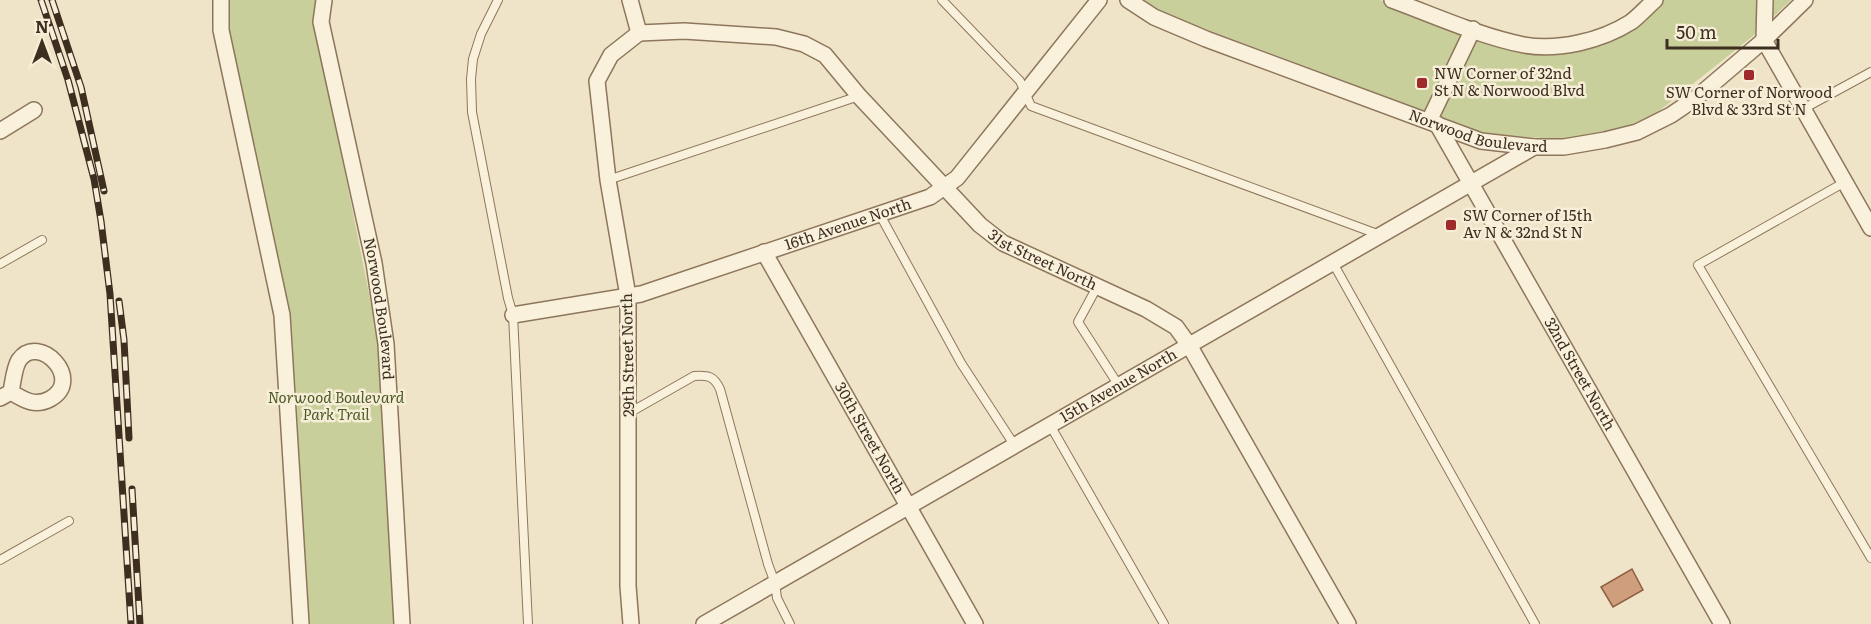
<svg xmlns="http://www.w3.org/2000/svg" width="1871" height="624" viewBox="0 0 1871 624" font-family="Literata,serif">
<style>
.green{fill:#c9cf9b}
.building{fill:#cf9f7d;stroke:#8d5f41;stroke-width:1.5}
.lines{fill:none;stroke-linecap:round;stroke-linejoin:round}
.service-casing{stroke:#8d765c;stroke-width:10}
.minor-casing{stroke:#8d765c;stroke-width:18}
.service{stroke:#faf1dc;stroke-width:8}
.minor{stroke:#faf1dc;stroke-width:15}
.rail-casing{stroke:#3d2e20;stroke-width:7}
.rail{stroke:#f7eed8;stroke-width:4.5;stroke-dasharray:14;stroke-linecap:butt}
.poi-dot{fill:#9e2a2b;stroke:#f7eed8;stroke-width:2}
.labels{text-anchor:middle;stroke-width:5;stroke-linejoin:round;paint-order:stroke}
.poi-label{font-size:15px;fill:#3d2e20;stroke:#f7eed8;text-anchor:start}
.street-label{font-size:15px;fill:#3d2e20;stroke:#f7eed8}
.park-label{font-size:15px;font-style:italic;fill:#4d5a26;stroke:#f7eed8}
</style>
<rect width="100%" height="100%" fill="#f0e4c8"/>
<!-- green -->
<g class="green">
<polygon points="221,0 317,0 317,32 380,349 397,624 301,624 282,315"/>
<polygon points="1144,0 1380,0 1530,55 1595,45 1647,0 1791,0 1753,36 1654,115 1615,131 1571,140 1484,134 1163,13"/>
</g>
<!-- building -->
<polygon class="building" points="1632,569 1643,590 1613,607 1601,587"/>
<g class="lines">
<defs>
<g id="service">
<polyline points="498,0 481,34 473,59 471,79 472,112 508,298 513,315 528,624"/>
<polyline points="942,0 1020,81 1031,106 1380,235"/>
<polyline points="1803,109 1871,72"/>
<polyline points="608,180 859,96"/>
<polyline points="1845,182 1698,265 1871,558"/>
<polyline points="879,213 961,363 1015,446"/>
<polyline points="1333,263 1535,624"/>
<polyline points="0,264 42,240"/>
<polyline points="1097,287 1078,322 1119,386"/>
<path d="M629,413L694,376C708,375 714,376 720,389L768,564L775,583L777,598L790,624"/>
<polyline points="1050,425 1164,624"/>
<polyline points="0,560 69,521"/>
</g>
<g id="minor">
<polyline points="221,0 221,30 282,315 301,624"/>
<path id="s1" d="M324,0L321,22L374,263L386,344L402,624"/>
<polyline points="630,0 639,33"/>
<path id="s2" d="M1128,0L1154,17L1206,39L1481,141L1534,147H1564L1605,140L1637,132L1671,115L1696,98L1764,40L1805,0"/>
<path d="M1392,0C1433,15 1482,37 1524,45C1558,51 1601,41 1631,22C1639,16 1647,7 1655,0"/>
<polyline points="1765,0 1764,40 1871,228"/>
<path id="s3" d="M639,33L684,31L776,37L804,44L825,55L859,96L980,225L1003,243L1146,309L1176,327L1189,345L1348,624"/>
<polyline points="1429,121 1473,29"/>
<path id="s4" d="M1437,124L1722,624"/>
<polyline points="0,131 34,110"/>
<path id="s5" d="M764,252L975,624"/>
<path id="s6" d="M513,315L641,294L930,197L957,178L1099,0"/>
<path d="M0,398L11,392C13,382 14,368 19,360C39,332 85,380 50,399C35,407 24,400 11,392"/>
<polyline points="631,624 628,586 628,296 608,180 597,81 611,55 639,33"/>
<path id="s7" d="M704,624L1534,147"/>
</g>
</defs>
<!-- service casing -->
<use href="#service" class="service-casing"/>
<!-- minor casing -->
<use href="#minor" class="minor-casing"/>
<!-- service -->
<use href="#service" class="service"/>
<!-- minor -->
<use href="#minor" class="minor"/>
<defs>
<g id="rail">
<polyline points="41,0 68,80 94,179 101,221 110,294 131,624"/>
<polyline points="52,0 81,87 104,191"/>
<polyline points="119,301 124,340 129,438"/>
<polyline points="132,489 140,624"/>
</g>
</defs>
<!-- rail casing -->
<use href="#rail" class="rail-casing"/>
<!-- rail -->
<use href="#rail" class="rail"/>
</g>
<!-- markers -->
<g class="poi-dot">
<rect x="1743" y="69" width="12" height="12" rx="3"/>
<rect x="1416" y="77" width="12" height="12" rx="3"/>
<rect x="1445" y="219" width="12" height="12" rx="3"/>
</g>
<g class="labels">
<!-- poi labels -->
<g class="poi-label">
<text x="1434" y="79">NW Corner of 32nd<tspan x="1434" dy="17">St N &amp; Norwood Blvd</tspan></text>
<text x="1749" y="98" text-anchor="middle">SW Corner of Norwood<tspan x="1749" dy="17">Blvd &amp; 33rd St N</tspan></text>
<text x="1463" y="221">SW Corner of 15th<tspan x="1463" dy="17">Av N &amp; 32nd St N</tspan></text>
</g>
<!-- street labels -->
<g class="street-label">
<text dy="5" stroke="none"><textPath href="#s2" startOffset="376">Norwood Boulevard</textPath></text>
<text dy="5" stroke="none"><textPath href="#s6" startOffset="348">16th Avenue North</textPath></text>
<text dy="5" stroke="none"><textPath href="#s3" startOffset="492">31st Street North</textPath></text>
<text dy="5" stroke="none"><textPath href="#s1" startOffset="315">Norwood Boulevard</textPath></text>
<text transform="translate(628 355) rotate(-91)" y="5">29th Street North</text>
<text dy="5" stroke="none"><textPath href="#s4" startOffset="288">32nd Street North</textPath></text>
<text dy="5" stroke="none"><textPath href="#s7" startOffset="478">15th Avenue North</textPath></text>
<text dy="5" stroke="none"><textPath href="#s5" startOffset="214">30th Street North</textPath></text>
</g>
<!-- park labels -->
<g class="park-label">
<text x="336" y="403">Norwood Boulevard<tspan x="336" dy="17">Park Trail</tspan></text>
</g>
</g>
<!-- north arrow -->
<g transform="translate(42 42)" stroke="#f7eed8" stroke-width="4.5" paint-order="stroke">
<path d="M0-4.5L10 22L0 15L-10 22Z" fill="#3d2e20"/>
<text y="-9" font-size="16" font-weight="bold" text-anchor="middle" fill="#3d2e20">N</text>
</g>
<!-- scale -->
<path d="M1667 39v9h111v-9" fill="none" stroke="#3d2e20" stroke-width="3"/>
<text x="1676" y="39" font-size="18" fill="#3d2e20" stroke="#f7eed8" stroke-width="4.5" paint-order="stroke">50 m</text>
</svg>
